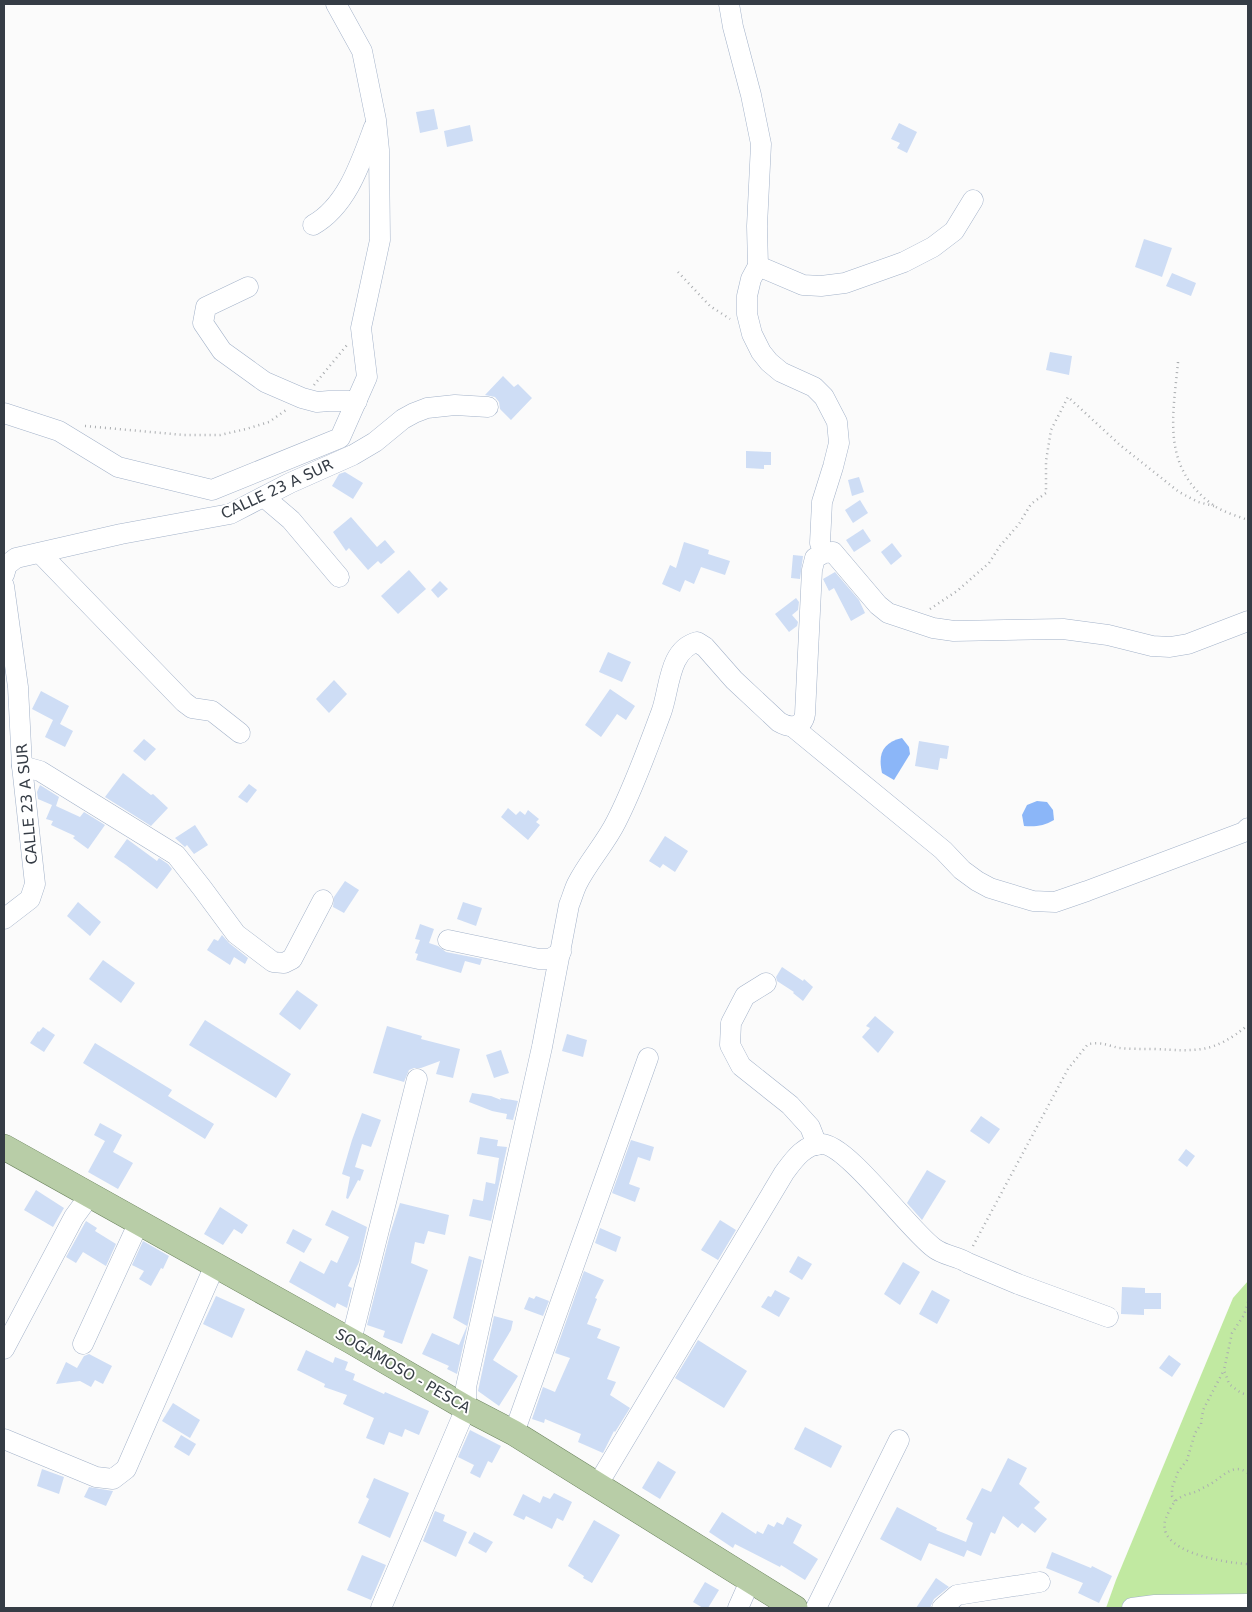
<svg xmlns="http://www.w3.org/2000/svg" width="1252" height="1612" viewBox="0 0 1252 1612" font-family="'DejaVu Sans',sans-serif">
<style>
.green{fill:#c1e9a1}
.water{fill:#8bb6f8}
.building{fill:#ceddf5}
.lines{fill:none;stroke-linecap:round;stroke-linejoin:round}
.minor-casing{stroke:#a3b2c9;stroke-width:21}
.major-casing{stroke:#6c845f;stroke-width:26}
.path{stroke:#aaadb0;stroke-width:2.5;stroke-dasharray:1 4;stroke-linecap:butt}
.minor{stroke:#fff;stroke-width:20}
.major{stroke:#b8cda7;stroke-width:25}
.labels{text-anchor:middle;stroke-width:4;stroke-linejoin:round;paint-order:stroke}
.street-label{font-size:15px;fill:#353c45;stroke:#fff}
</style>
<rect width="100%" height="100%" fill="#fbfbfb"/>
<!-- green -->
<polygon class="green" points="1248,1281 1248,1608 1106,1608 1116,1580 1233,1298"/>
<!-- water -->
<g class="water">
<path d="M902,738L909,747L910,754L894,780L882,773C878,754 882,743 902,738Z"/>
<path d="M1037,801L1047,802L1053,810L1054,820C1044,826 1035,827 1024,826L1022,815L1027,805Z"/>
</g>
<!-- building -->
<g class="building">
<polygon points="434,109 438,129 420,133 416,112"/>
<polygon points="899,123 917,132 907,153 897,148 900,143 891,139"/>
<polygon points="470,125 473,141 447,147 444,131"/>
<polygon points="1144,239 1172,248 1162,277 1135,267"/>
<polygon points="1172,273 1196,283 1191,296 1166,286"/>
<polygon points="1050,352 1072,356 1069,375 1046,370"/>
<polygon points="503,376 514,387 518,384 532,398 511,420 500,409 499,402 495,397 485,395"/>
<polygon points="746,451 771,452 771,465 764,465 764,469 746,468"/>
<polygon points="345,472 363,483 353,499 332,486 339,474"/>
<polygon points="859,477 864,492 852,496 848,480"/>
<polygon points="860,500 868,513 853,523 845,510"/>
<polygon points="351,517 377,547 385,540 395,552 381,564 378,561 368,570 349,548 346,551 333,532"/>
<polygon points="863,529 871,541 854,552 846,540"/>
<polygon points="684,542 709,550 708,554 730,561 725,575 701,567 694,584 685,580 680,592 662,584 670,565 676,568"/>
<polygon points="892,543 902,556 891,565 881,552"/>
<polygon points="793,555 803,556 800,579 791,578"/>
<polygon points="409,570 426,589 398,614 381,596"/>
<polygon points="835,572 859,600 865,613 851,621 834,588 829,591 823,579"/>
<polygon points="440,581 448,589 438,598 431,590"/>
<polygon points="796,598 799,602 798,610 792,615 798,622 797,626 789,632 775,614"/>
<polygon points="608,652 631,662 622,682 599,672"/>
<polygon points="334,680 347,694 329,713 316,699"/>
<polygon points="610,689 635,706 626,720 617,714 601,737 585,725"/>
<polygon points="41,691 69,706 60,724 73,731 65,747 45,737 53,720 32,709"/>
<polygon points="144,739 156,749 145,761 133,751"/>
<polygon points="919,741 949,746 947,759 940,758 938,770 915,766"/>
<polygon points="123,773 151,795 153,794 168,808 151,826 105,797"/>
<polygon points="249,784 257,790 247,803 238,797"/>
<polygon points="40,785 59,797 56,806 80,817 84,812 105,825 88,849 73,838 75,836 51,825 53,821 46,819 52,805 38,799 37,792"/>
<polygon points="508,808 516,815 520,811 525,815 528,810 539,819 536,822 540,825 528,840 501,817"/>
<polygon points="195,825 208,845 194,854 187,845 185,847 175,838"/>
<polygon points="665,836 688,851 675,872 663,864 660,868 649,861"/>
<polygon points="127,839 157,861 159,858 168,864 172,869 157,889 126,865 114,857"/>
<polygon points="345,881 359,890 344,913 333,907 334,897"/>
<polygon points="78,902 101,922 90,936 67,916"/>
<polygon points="463,902 482,908 476,926 457,919"/>
<polygon points="420,924 434,929 429,943 438,946 446,952 482,959 480,965 465,961 461,973 416,960 418,954 415,953 420,940 415,939"/>
<polygon points="222,935 229,943 248,958 245,964 234,957 230,965 207,950 214,939 218,941"/>
<polygon points="103,960 135,983 121,1003 89,979"/>
<polygon points="782,967 803,981 804,979 813,987 803,1001 793,993 794,992 777,981 776,977"/>
<polygon points="297,990 318,1005 300,1030 279,1014"/>
<polygon points="875,1016 894,1032 878,1053 862,1037 870,1028 866,1026"/>
<polygon points="205,1020 291,1074 276,1098 189,1045"/>
<polygon points="387,1026 422,1036 421,1039 460,1049 453,1078 436,1074 440,1061 421,1068 414,1068 409,1070 404,1082 373,1073"/>
<polygon points="43,1027 55,1035 44,1052 30,1043 38,1031 39,1032"/>
<polygon points="567,1034 587,1040 583,1057 562,1051"/>
<polygon points="95,1043 172,1090 168,1096 214,1124 205,1139 83,1063"/>
<polygon points="501,1050 509,1073 494,1078 486,1055"/>
<polygon points="472,1093 491,1096 501,1100 500,1098 518,1101 513,1120 506,1119 507,1114 492,1111 469,1102"/>
<polygon points="362,1113 381,1120 371,1147 362,1144 355,1167 364,1170 360,1181 358,1180 348,1199 346,1198 350,1177 342,1174 352,1140"/>
<polygon points="981,1116 1000,1129 989,1144 970,1131"/>
<polygon points="100,1123 122,1135 113,1152 133,1163 118,1189 88,1172 105,1141 94,1135"/>
<polygon points="480,1137 498,1140 497,1146 507,1147 491,1221 469,1216 473,1199 483,1201 486,1182 495,1184 499,1158 477,1154"/>
<polygon points="631,1140 654,1147 650,1161 638,1157 629,1184 640,1188 635,1202 612,1193"/>
<polygon points="1186,1149 1195,1156 1187,1167 1178,1160"/>
<polygon points="927,1170 946,1181 922,1220 907,1203"/>
<polygon points="36,1190 64,1208 53,1227 24,1210"/>
<polygon points="400,1203 449,1215 445,1235 428,1231 424,1244 415,1242 411,1263 428,1270 402,1344 383,1337 385,1331 367,1325 390,1234"/>
<polygon points="220,1207 248,1225 242,1234 234,1229 223,1245 204,1234"/>
<polygon points="332,1210 367,1227 359,1262 348,1286 352,1288 347,1308 337,1303 335,1308 289,1282 300,1261 324,1274 331,1260 337,1263 349,1237 325,1225"/>
<polygon points="720,1220 736,1230 718,1260 701,1250"/>
<polygon points="86,1221 97,1228 95,1231 116,1244 106,1266 83,1252 76,1263 66,1257"/>
<polygon points="600,1228 621,1237 616,1252 595,1243"/>
<polygon points="293,1229 312,1239 304,1253 286,1243"/>
<polygon points="143,1241 169,1256 163,1269 161,1268 151,1286 139,1279 144,1271 132,1265"/>
<polygon points="469,1256 482,1260 457,1374 447,1369 449,1366 422,1354 432,1333 459,1345 467,1326 453,1318"/>
<polygon points="798,1256 812,1264 802,1280 789,1272"/>
<polygon points="903,1262 920,1272 900,1305 884,1294"/>
<polygon points="584,1271 604,1280 595,1298 597,1299 587,1324 601,1329 597,1338 620,1347 607,1379 616,1382 610,1395 630,1408 615,1432 614,1431 603,1453 578,1442 581,1434 545,1419 544,1423 532,1419 543,1387 555,1392 570,1358 555,1353"/>
<polygon points="1122,1287 1145,1288 1145,1293 1161,1293 1161,1309 1144,1309 1144,1315 1121,1314"/>
<polygon points="775,1290 790,1298 779,1317 761,1307 768,1296 771,1297"/>
<polygon points="932,1290 950,1300 937,1324 919,1314"/>
<polygon points="216,1296 245,1309 232,1338 203,1324"/>
<polygon points="536,1296 549,1301 543,1316 524,1309 529,1297 534,1299"/>
<polygon points="494,1316 513,1321 511,1330 493,1360 518,1376 499,1406 478,1391"/>
<polygon points="698,1340 747,1371 724,1408 675,1378"/>
<polygon points="306,1350 333,1363 335,1357 348,1362 345,1370 355,1374 353,1380 384,1394 385,1392 429,1411 419,1435 405,1429 402,1437 389,1432 384,1445 366,1438 374,1418 343,1404 347,1395 324,1387 325,1384 297,1370"/>
<polygon points="89,1354 112,1366 103,1384 95,1380 91,1387 80,1381 56,1384 66,1362 77,1368 84,1356"/>
<polygon points="1169,1355 1181,1364 1172,1377 1159,1368"/>
<polygon points="173,1403 200,1420 190,1438 162,1421"/>
<polygon points="805,1427 842,1446 831,1468 794,1449"/>
<polygon points="470,1430 501,1446 492,1463 488,1461 480,1478 470,1473 474,1465 458,1457"/>
<polygon points="181,1435 196,1444 189,1456 174,1447"/>
<polygon points="1008,1458 1027,1468 1019,1484 1040,1502 1034,1508 1047,1519 1035,1533 1022,1523 1018,1528 1003,1516 995,1534 991,1532 981,1556 967,1550 964,1557 929,1543 921,1561 880,1539 897,1507 937,1528 936,1530 966,1542 973,1523 966,1519 982,1488 991,1492"/>
<polygon points="658,1461 676,1472 660,1499 642,1488"/>
<polygon points="42,1469 64,1477 59,1494 37,1486"/>
<polygon points="374,1478 409,1493 390,1538 358,1523 369,1499 366,1497"/>
<polygon points="89,1487 113,1491 106,1506 84,1497"/>
<polygon points="554,1493 572,1502 563,1521 557,1518 552,1529 526,1516 524,1520 513,1515 523,1494 540,1503 543,1496 550,1499"/>
<polygon points="435,1511 445,1515 443,1521 467,1532 456,1557 423,1541"/>
<polygon points="722,1512 756,1534 757,1531 763,1534 768,1524 774,1527 777,1522 783,1525 787,1517 802,1525 793,1543 818,1559 805,1580 781,1565 780,1567 735,1544 733,1548 709,1532"/>
<polygon points="594,1520 620,1535 592,1583 583,1578 584,1576 568,1566"/>
<polygon points="474,1532 493,1542 486,1553 468,1543"/>
<polygon points="1052,1552 1091,1568 1092,1566 1112,1576 1099,1603 1078,1593 1083,1583 1046,1568"/>
<polygon points="362,1555 386,1565 371,1600 347,1590"/>
<polygon points="936,1578 949,1587 934,1599 930,1608 916,1608"/>
<polygon points="705,1582 719,1590 708,1608 703,1608 693,1602"/>
</g>
<g class="lines">
<defs>
<g id="minor">
<polyline points="729,4 733,27 751,95 761,144 757,226 758,266 751,279 747,296 747,314 752,334 761,352 769,362 781,372 814,387 824,397 837,422 839,443 833,467 822,502 820,543 824,553"/>
<path d="M313,225C347,206 361,162 374,127"/>
<polyline points="758,266 803,285 821,286 845,283 904,262 933,247 954,231 973,200"/>
<polyline points="248,287 206,307 203,323 222,351 265,382 302,398 317,402 329,401 357,401"/>
<polyline points="4,413 59,431 118,467 212,490 340,438 367,377 361,328 380,240 379,150 376,120 362,51 336,4"/>
<polyline points="264,497 291,520 339,577"/>
<polyline points="40,553 184,702 192,708 212,711 240,733"/>
<polyline points="4,575 7,565 16,558 121,534 230,514 290,483 353,455 375,442 403,419 414,413 427,408 455,405 488,407"/>
<polyline points="4,586 18,687 22,766 35,884 30,899 4,919"/>
<polyline points="793,727 943,850 962,870 977,881 990,888 1033,901 1055,902 1087,891 1244,832 1248,828"/>
<polyline points="22,766 40,771 176,855 202,888 236,934 273,962 284,963 292,959 323,900"/>
<polyline points="448,940 539,959 550,959 561,952"/>
<polyline points="766,983 745,996 731,1023 730,1045 741,1066 790,1105 810,1127 817,1145"/>
<polyline points="351,1341 417,1079"/>
<polyline points="83,1344 139,1222"/>
<polyline points="4,1349 74,1217 90,1195"/>
<polyline points="514,1433 648,1058"/>
<polyline points="4,1439 96,1477 113,1479 126,1469 215,1265"/>
<path d="M598,1484L784,1173C793,1161 804,1144 822,1144C848,1145 909,1230 934,1248C944,1256 958,1256 968,1263L1018,1284L1108,1317"/>
<path d="M381,1608L466,1408V1387L542,1047L569,905C572,898 574,890 577,884C588,862 605,844 616,822C634,787 647,750 661,713C670,689 668,650 697,642L705,647L734,680L779,722C789,728 803,729 805,714L812,570L815,558L824,553L833,552L878,605L888,613L933,628L954,631L1063,629L1108,635L1152,646L1170,647L1188,644L1248,621"/>
<polyline points="738,1608 750,1581"/>
<polyline points="816,1608 899,1440"/>
<polyline points="942,1608 957,1595 1040,1582"/>
<polyline points="1132,1608 1155,1605 1248,1604"/>
</g>
<polyline id="major" points="4,1147 351,1341 466,1408 514,1433 795,1608"/>
</defs>
<!-- minor casing -->
<use href="#minor" class="minor-casing"/>
<!-- major casing -->
<use href="#major" class="major-casing"/>
<!-- path -->
<g class="path">
<polyline points="678,272 710,306 730,319"/>
<path d="M1178,362C1173,417 1161,467 1213,505C1223,512 1237,516 1248,520"/>
<polyline points="314,385 347,345"/>
<polyline points="85,426 184,435 220,435 246,429 269,422 286,410"/>
<polyline points="930,609 957,591 989,563 1000,546 1019,524 1031,504 1046,493 1046,461 1051,430 1068,397 1120,445 1179,492 1198,502 1214,506"/>
<path d="M973,1246L1068,1069L1088,1044C1103,1042 1106,1045 1119,1048C1130,1049 1142,1049 1154,1049C1197,1051 1213,1054 1248,1025"/>
<polyline points="1248,1302 1244,1315 1232,1333 1224,1370 1229,1384 1241,1393 1248,1395"/>
<path d="M1248,1473C1233,1462 1223,1477 1209,1485C1204,1487 1200,1490 1195,1492C1191,1494 1185,1494 1181,1497C1173,1501 1169,1511 1166,1518C1153,1552 1226,1563 1248,1564"/>
<polyline points="1175,1501 1172,1496 1172,1488 1178,1472 1187,1460 1195,1433 1201,1424 1203,1410 1224,1370"/>
</g>
<!-- minor -->
<use href="#minor" class="minor"/>
<!-- major -->
<use href="#major" class="major"/>
</g>
<g class="labels">
<!-- street labels -->
<g class="street-label">
<text transform="translate(277 489) rotate(-25)" y="5">CALLE 23 A SUR</text>
<text transform="translate(27 804) rotate(-95)" y="5">CALLE 23 A SUR</text>
<text transform="translate(403 1371) rotate(30)" y="5">SOGAMOSO - PESCA</text>
</g>
</g>
<!-- border -->
<rect width="1252" height="1612" fill="none" stroke="#353c45" stroke-width="10"/>
</svg>
